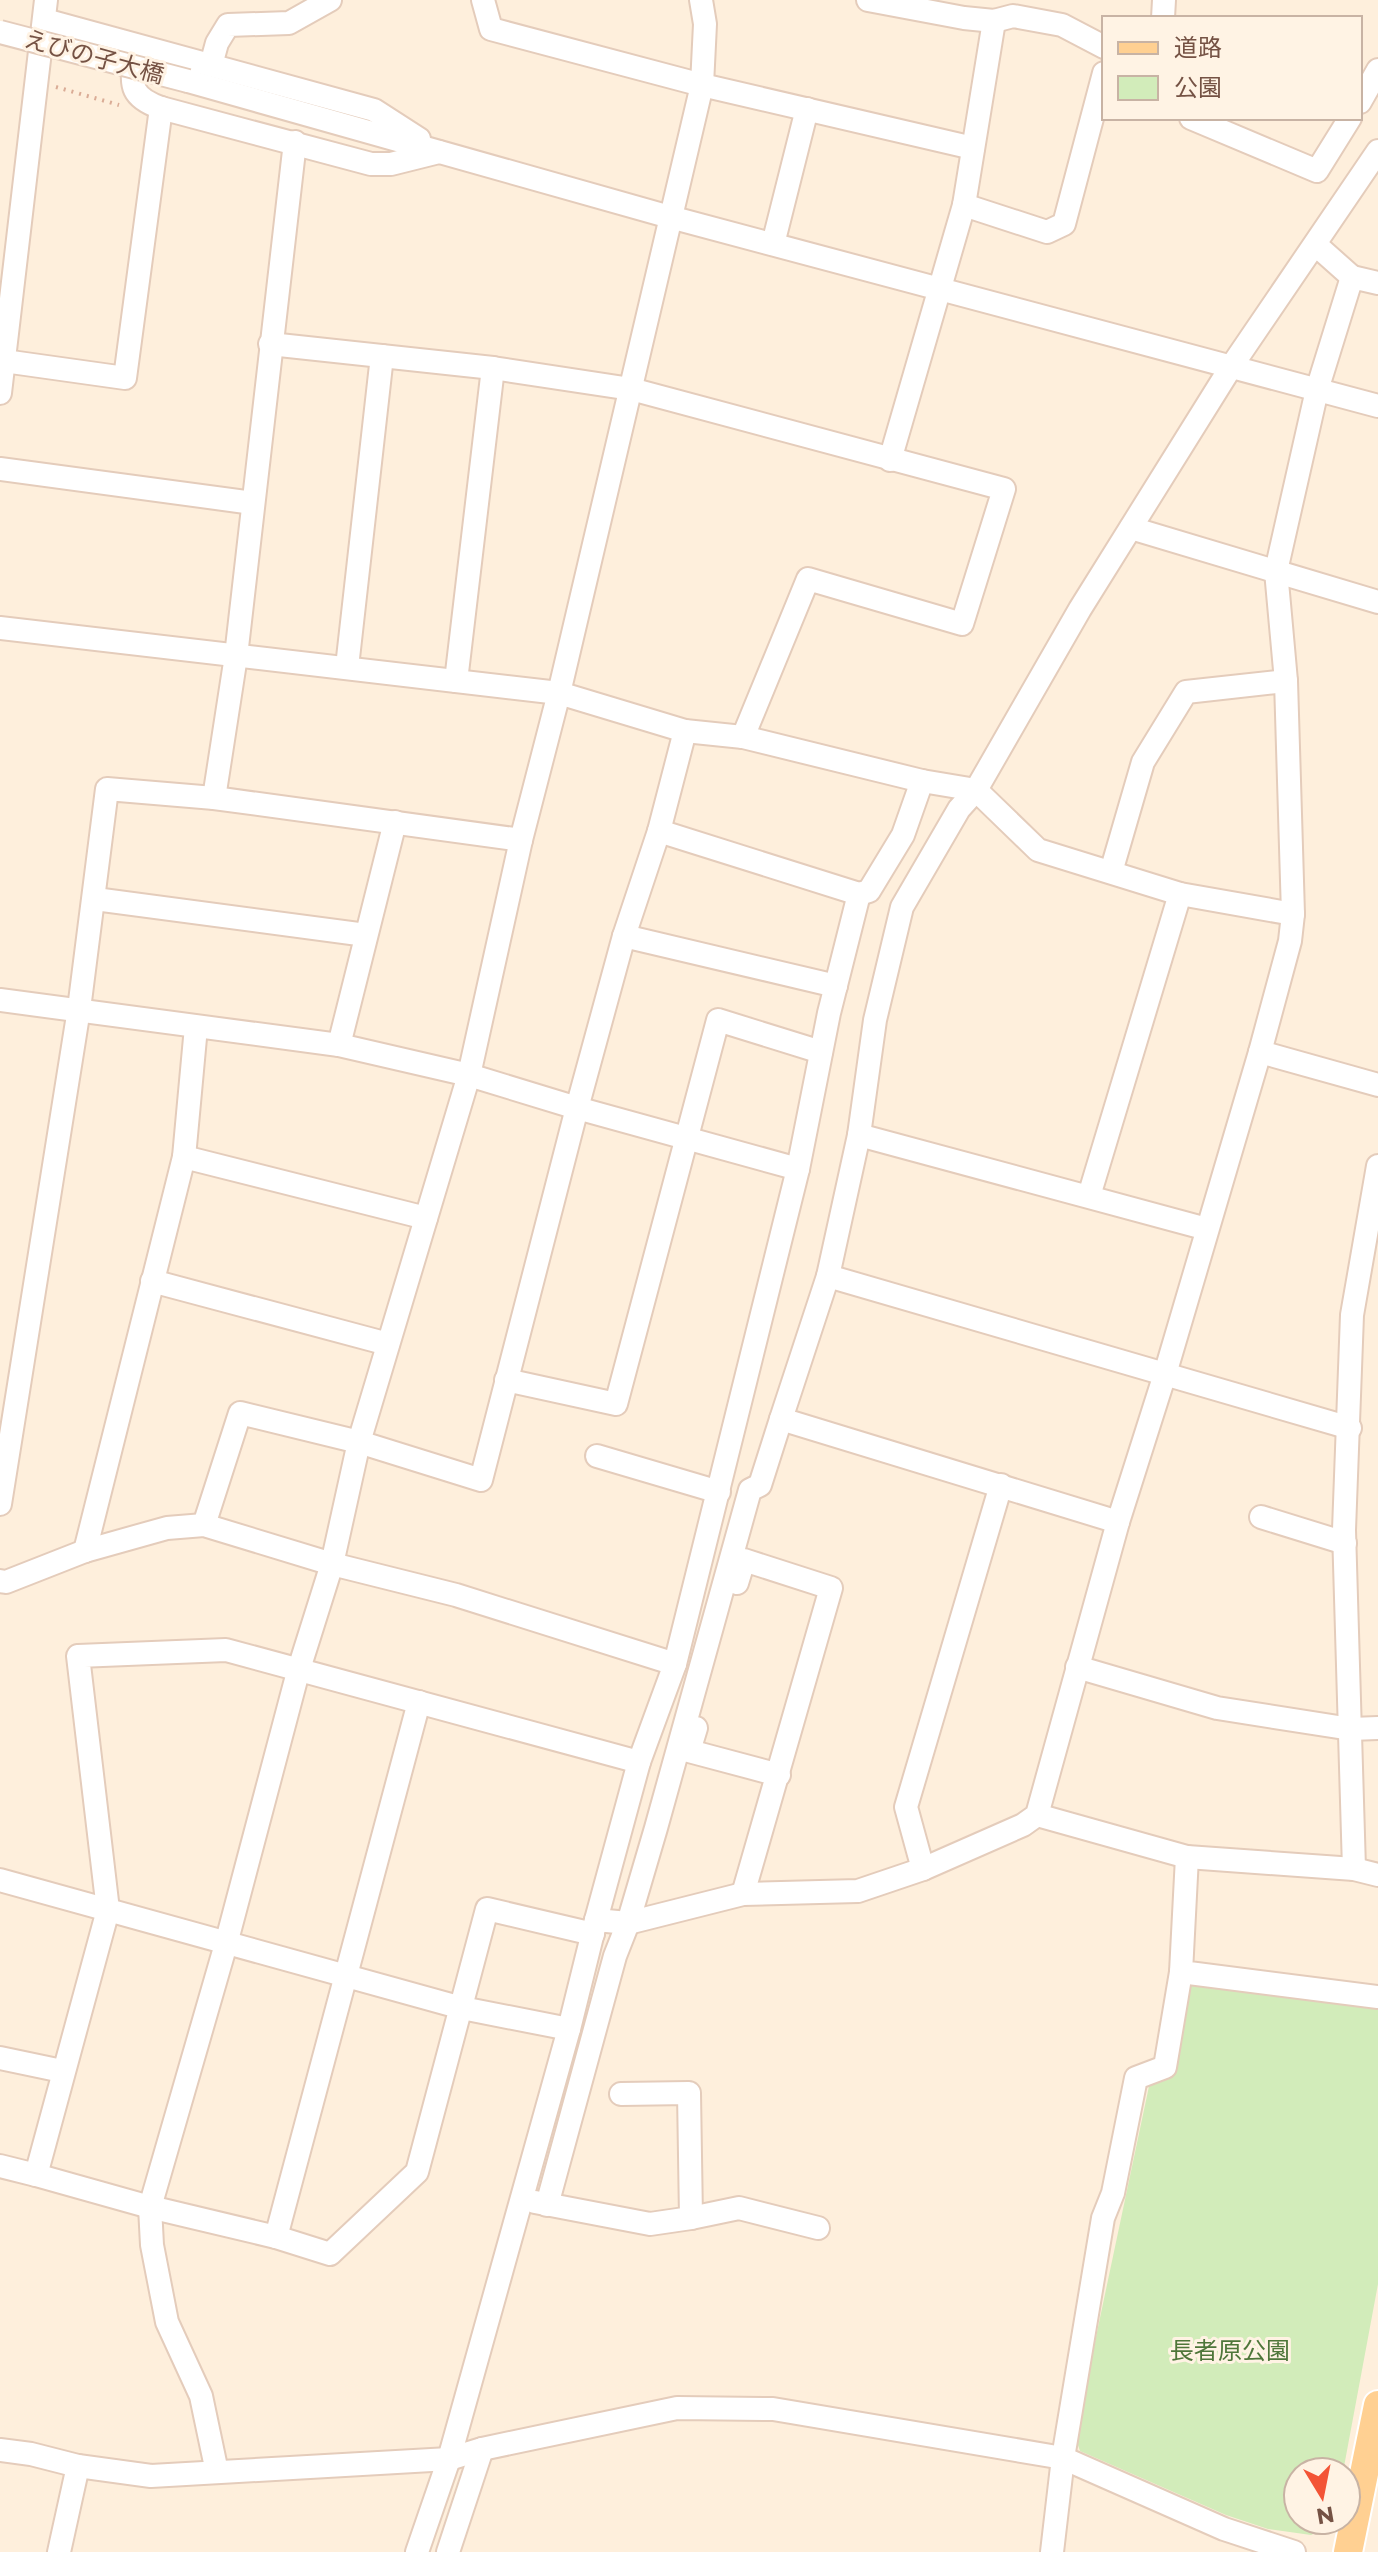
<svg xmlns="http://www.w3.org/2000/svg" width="1378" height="2552" viewBox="0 0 1378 2552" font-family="Montserrat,'Noto Sans JP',sans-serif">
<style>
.green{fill:#d2ecba}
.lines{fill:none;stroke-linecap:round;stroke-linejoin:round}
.minor-casing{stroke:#e4ccbb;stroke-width:26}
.major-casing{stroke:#fff;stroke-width:32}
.path{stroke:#daac96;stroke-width:4;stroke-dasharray:2 6;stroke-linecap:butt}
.minor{stroke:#fff;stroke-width:22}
.major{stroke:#ffd092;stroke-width:28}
.minor-bridge-casing{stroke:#e4ccbb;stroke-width:26;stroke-linecap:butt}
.minor-bridge{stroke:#fff;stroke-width:22}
.labels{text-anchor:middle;stroke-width:6;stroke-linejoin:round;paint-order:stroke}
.street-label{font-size:24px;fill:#755244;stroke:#fff3e4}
.park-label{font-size:24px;fill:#4e7639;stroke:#fff3e4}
</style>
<rect width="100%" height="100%" fill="#feefdc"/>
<!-- green -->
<polygon class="green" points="1182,1980 1378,2001 1378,2284 1343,2472 1298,2472 1298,2520 1335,2520 1334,2524 1311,2535 1268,2529 1226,2515 1080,2451 1075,2436 1170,1987"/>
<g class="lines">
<defs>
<g id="minor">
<polyline points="483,0 491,29 702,85 973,148"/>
<polyline points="868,0 964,18 994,21 1013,16 1062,25 1104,47"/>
<polyline points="1163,18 1164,0"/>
<polyline points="45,20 374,110 419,139"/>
<path d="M135,49C133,82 125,95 161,108L371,164H391L439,152"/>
<polyline points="211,65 217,43 228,25 289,23 330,0"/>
<polyline points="188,81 670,217 1378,406"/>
<polyline points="1360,102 1378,70"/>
<polyline points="1191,118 1317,171 1350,118"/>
<polyline points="964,205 1047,232 1064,224 1104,73"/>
<polyline points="773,244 807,109"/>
<polyline points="1316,245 1352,277"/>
<polyline points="270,344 493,368 631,389 1004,489 962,624 808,579 743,737"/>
<polyline points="4,361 125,378 161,108"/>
<polyline points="0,393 46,0"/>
<polyline points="890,460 964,205 994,21"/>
<polyline points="0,469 253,503"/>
<polyline points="1131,528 1378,602"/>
<polyline points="0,628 559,693 685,731 743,737 922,781 976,790 1038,850 1180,894 1293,914"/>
<polyline points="347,667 382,356"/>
<polyline points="456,681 493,368"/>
<polyline points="214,798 236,656 295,142"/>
<polyline points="659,831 859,894 869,891 903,835 922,781"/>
<polyline points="1111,872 1143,762 1186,692 1286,681"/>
<polyline points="95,899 366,935"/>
<polyline points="624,936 836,986"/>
<polyline points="0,1000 339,1045 469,1075 577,1108 798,1169"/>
<polyline points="339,1045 395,822"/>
<polyline points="1260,1052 1378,1085"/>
<polyline points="859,1135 1207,1229"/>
<polyline points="184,1157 426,1218"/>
<polyline points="1089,1196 1180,894"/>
<polyline points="828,1276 1350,1428"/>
<polyline points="152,1281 388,1344"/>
<polyline points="506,1380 616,1404 718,1020 821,1052"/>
<polyline points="597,1456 719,1492"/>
<polyline points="0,1504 79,1009 107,789 214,798 521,840"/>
<polyline points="1261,1517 1345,1543"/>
<polyline points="1118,1522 781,1419 828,1276 859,1135 875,1020 902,907 959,809 976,790 1080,609 1231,367 1378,151"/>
<polyline points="204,1525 240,1413 359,1442 481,1480 577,1108 624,936 659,831 685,731"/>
<polyline points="85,1551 184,1157 196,1027"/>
<polyline points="0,1581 6,1582 85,1551 167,1528 204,1525 332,1564 456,1595 675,1664"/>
<polyline points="737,1583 744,1560 831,1588 743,1894"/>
<polyline points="1077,1667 1217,1708 1351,1729 1378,1728"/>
<polyline points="696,1728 689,1751 779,1775"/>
<polyline points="1037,1815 1187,1857 1354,1869 1378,1875"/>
<polyline points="1187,1857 1181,1972 1378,1997"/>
<polyline points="923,1869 906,1807 1001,1485"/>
<polyline points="1354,1869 1344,1530 1352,1315 1378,1166"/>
<polyline points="0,1880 462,2008 569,2029"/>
<polyline points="596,1920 628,1923 743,1894 858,1891 923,1869 1023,1825 1037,1815 1118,1522 1165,1374 1260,1052 1290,941 1293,914 1286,681 1276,571 1317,390 1352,277 1378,283"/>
<polyline points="593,1934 487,1909 417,2172 330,2254 276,2237 150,2207 36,2175 108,1910 78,1656 226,1650 639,1762"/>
<polyline points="0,2058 62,2071"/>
<polyline points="0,2166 36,2175"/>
<polyline points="535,2202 650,2224 691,2218 689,2093 621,2094"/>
<polyline points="547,2205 615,1956 628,1923 656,1828 750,1490 760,1485 781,1419"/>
<polyline points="691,2218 739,2208 818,2228"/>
<polyline points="276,2237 419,1702"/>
<polyline points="0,2450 31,2454 78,2466 151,2476 449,2459 482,2449 677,2408 773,2409 1063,2458 1224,2529 1294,2552"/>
<polyline points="217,2472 201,2396 167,2322 152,2245 150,2207 226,1944 298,1672 332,1564 359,1442 469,1075 521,840 559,693 702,85 705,24 701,0"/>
<polyline points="59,2552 78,2466"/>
<polyline points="417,2552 449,2459 569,2029 596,1920 639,1762 675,1664 798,1169 829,1013 859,894"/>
<polyline points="448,2552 482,2449"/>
<polyline points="1052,2552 1063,2458 1103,2218 1113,2193 1136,2078 1165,2067 1181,1972"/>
</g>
<polyline id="major" points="1348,2552 1378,2405"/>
</defs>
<!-- minor casing -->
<use href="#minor" class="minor-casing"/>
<!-- major casing -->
<use href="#major" class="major-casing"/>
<!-- path -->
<polyline class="path" points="56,87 119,105"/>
<!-- minor -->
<use href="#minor" class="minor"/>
<!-- major -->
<use href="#major" class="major"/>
<defs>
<polyline id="minor-bridge" points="0,32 188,81"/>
</defs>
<!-- minor-bridge casing -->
<use href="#minor-bridge" class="minor-bridge-casing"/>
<!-- minor-bridge -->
<use href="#minor-bridge" class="minor-bridge"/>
</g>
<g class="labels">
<!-- street labels -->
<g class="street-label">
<text transform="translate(94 57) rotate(15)" y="8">えびの子大橋</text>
</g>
<!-- park labels -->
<g class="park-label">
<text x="1230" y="2359">長者原公園</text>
</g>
</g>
<!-- legend -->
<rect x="1102" y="16" width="260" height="104" fill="#fff3e4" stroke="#c8b3a4" stroke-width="2"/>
<rect x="1118" y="42" width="40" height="12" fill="#ffd092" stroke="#c8b3a4" stroke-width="2"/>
<text x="1174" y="56" font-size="24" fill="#755244">道路</text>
<rect x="1118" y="76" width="40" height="24" fill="#d2ecba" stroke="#c8b3a4" stroke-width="2"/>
<text x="1174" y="96" font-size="24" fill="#755244">公園</text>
<!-- north arrow -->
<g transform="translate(1322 2496) rotate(170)"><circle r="38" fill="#fff3e4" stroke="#c8b3a4" stroke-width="2"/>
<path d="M0-6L14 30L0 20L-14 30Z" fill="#f35436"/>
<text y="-12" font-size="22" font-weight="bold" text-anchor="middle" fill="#755244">N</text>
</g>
</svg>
